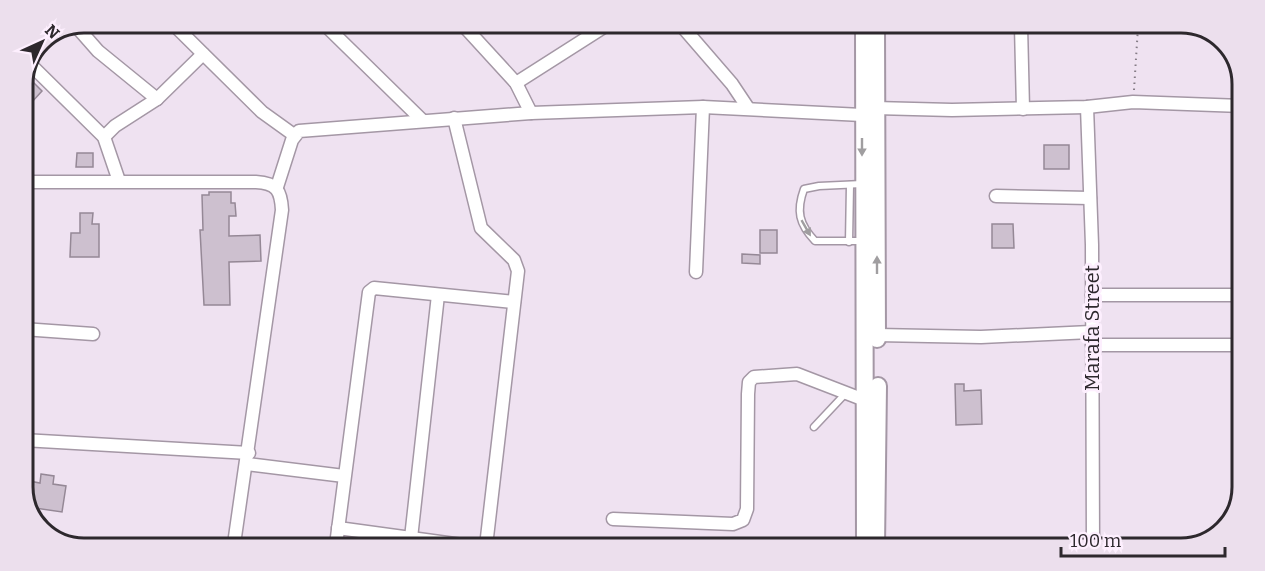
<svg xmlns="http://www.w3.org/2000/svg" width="1265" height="571" viewBox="0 0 1265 571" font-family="Bitter,serif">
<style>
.building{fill:#cdc0cf;stroke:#958896;stroke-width:1.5}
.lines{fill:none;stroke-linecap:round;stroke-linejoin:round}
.service-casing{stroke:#a497a5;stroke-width:9}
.minor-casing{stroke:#a497a5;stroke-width:15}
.secondary-casing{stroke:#a497a5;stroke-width:20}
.path{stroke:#857c86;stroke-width:2;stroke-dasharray:1.5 4.5;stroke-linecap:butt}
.service{stroke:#fff;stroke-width:6}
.minor{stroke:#fff;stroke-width:12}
.secondary{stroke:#fff;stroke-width:16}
.oneway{fill:#a09ea0}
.labels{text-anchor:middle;stroke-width:6;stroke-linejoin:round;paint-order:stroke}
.street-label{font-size:20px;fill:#2d282d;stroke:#fdeffe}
.rim{fill:none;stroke:#2d282d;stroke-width:3}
</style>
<rect width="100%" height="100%" fill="#efe2f1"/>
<!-- building -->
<g class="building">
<polygon points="28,77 42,91 32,102 23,93 23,82"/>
<rect x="1044" y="145" width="25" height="24"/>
<polygon points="77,153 93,153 93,167 76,167"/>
<polygon points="209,192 231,192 231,203 235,203 236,216 229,216 229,236 260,235 261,261 229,262 230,305 204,305 200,230 203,230 202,195 209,195"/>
<polygon points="80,213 93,213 92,224 99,224 99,257 70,257 71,233 80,233"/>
<polygon points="992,224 1013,224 1014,248 992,248"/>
<rect x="760" y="230" width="17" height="23"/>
<polygon points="742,254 760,255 760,264 742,263"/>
<polygon points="955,384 964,384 964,391 981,390 982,424 956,425"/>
<polygon points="41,474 54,476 53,484 66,486 62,512 28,507 26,500 29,481 40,483"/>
</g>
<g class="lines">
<defs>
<g id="service">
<path d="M862,184L819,186L804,189C796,211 799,224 815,241H862"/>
<polyline points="849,242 850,185"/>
<polyline points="814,427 845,394"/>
</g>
<g id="minor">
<polyline points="172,23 262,112 294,135"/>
<polyline points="324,24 423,121"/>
<polyline points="462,24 516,83 531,113"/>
<polyline points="681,25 732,84 748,108"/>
<polyline points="76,26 98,51 157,99"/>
<polyline points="1021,26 1023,109"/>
<polyline points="30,64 104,137 119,181"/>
<polyline points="516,83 607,25"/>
<polyline points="1087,107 1092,245 1093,548"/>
<polyline points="875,108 952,110 1087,107 1133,102 1242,106"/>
<polyline points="454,118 481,228 514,260 518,271 486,546"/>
<polyline points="104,137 115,126 157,99 203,54"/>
<path d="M23,182H256C277,183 281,191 282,210L234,544"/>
<polyline points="277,187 292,140 299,131 531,113 703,107 862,115"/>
<polyline points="996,196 1090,198"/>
<polyline points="696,272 703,107"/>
<polyline points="1092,295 1240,295"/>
<polyline points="23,329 93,334"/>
<polyline points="877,335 981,337 1091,332"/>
<polyline points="1092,345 1239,345"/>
<polyline points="23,440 249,453"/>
<polyline points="247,464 344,476"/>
<polyline points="613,519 733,524 743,520 747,509 748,394 749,382 754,377 797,374 867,401"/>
<polyline points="338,528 462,545"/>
<polyline points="411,538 438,295"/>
<polyline points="336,545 369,292 374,288 514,302"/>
</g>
<g id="secondary">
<polyline points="864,26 865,547"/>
<polyline points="876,26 877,339"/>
<polyline points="876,547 878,386"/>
</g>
</defs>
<!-- service casing -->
<use href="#service" class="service-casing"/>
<!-- minor casing -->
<use href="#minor" class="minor-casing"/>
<!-- secondary casing -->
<use href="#secondary" class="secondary-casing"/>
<!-- path -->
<polyline class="path" points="1134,90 1138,27"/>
<!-- service -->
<use href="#service" class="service"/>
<!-- minor -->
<use href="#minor" class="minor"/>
<!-- secondary -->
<use href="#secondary" class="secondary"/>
</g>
<!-- one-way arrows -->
<defs><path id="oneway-solid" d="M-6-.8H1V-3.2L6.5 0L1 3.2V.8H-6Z" transform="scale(1.5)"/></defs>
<g class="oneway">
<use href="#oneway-solid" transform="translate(862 147) rotate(90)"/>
<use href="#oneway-solid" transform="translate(806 228) rotate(60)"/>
<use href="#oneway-solid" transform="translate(877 265) rotate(-90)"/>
</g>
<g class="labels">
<!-- street labels -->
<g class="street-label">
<text transform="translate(1092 328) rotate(-90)" y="7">Marafa Street</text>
</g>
</g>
<!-- crop -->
<path d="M0 0H1265V571H0ZM84 33H1181A51 51 0 0 1 1232 84V487A51 51 0 0 1 1181 538H84A51 51 0 0 1 33 487V84A51 51 0 0 1 84 33Z" fill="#ecdfed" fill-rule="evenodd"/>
<path class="rim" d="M84 33H1181A51 51 0 0 1 1232 84V487A51 51 0 0 1 1181 538H84A51 51 0 0 1 33 487V84A51 51 0 0 1 84 33Z"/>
<!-- north arrow -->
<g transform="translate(42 42) rotate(45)" stroke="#fdeffe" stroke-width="4.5" paint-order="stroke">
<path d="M0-4.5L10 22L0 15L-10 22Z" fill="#2d282d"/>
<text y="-9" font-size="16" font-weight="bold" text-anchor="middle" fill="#2d282d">N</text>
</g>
<!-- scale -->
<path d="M1061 547v9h164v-9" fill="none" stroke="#2d282d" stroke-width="3"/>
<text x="1070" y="547" font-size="18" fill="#2d282d" stroke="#fdeffe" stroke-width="4.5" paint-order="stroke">100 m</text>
</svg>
